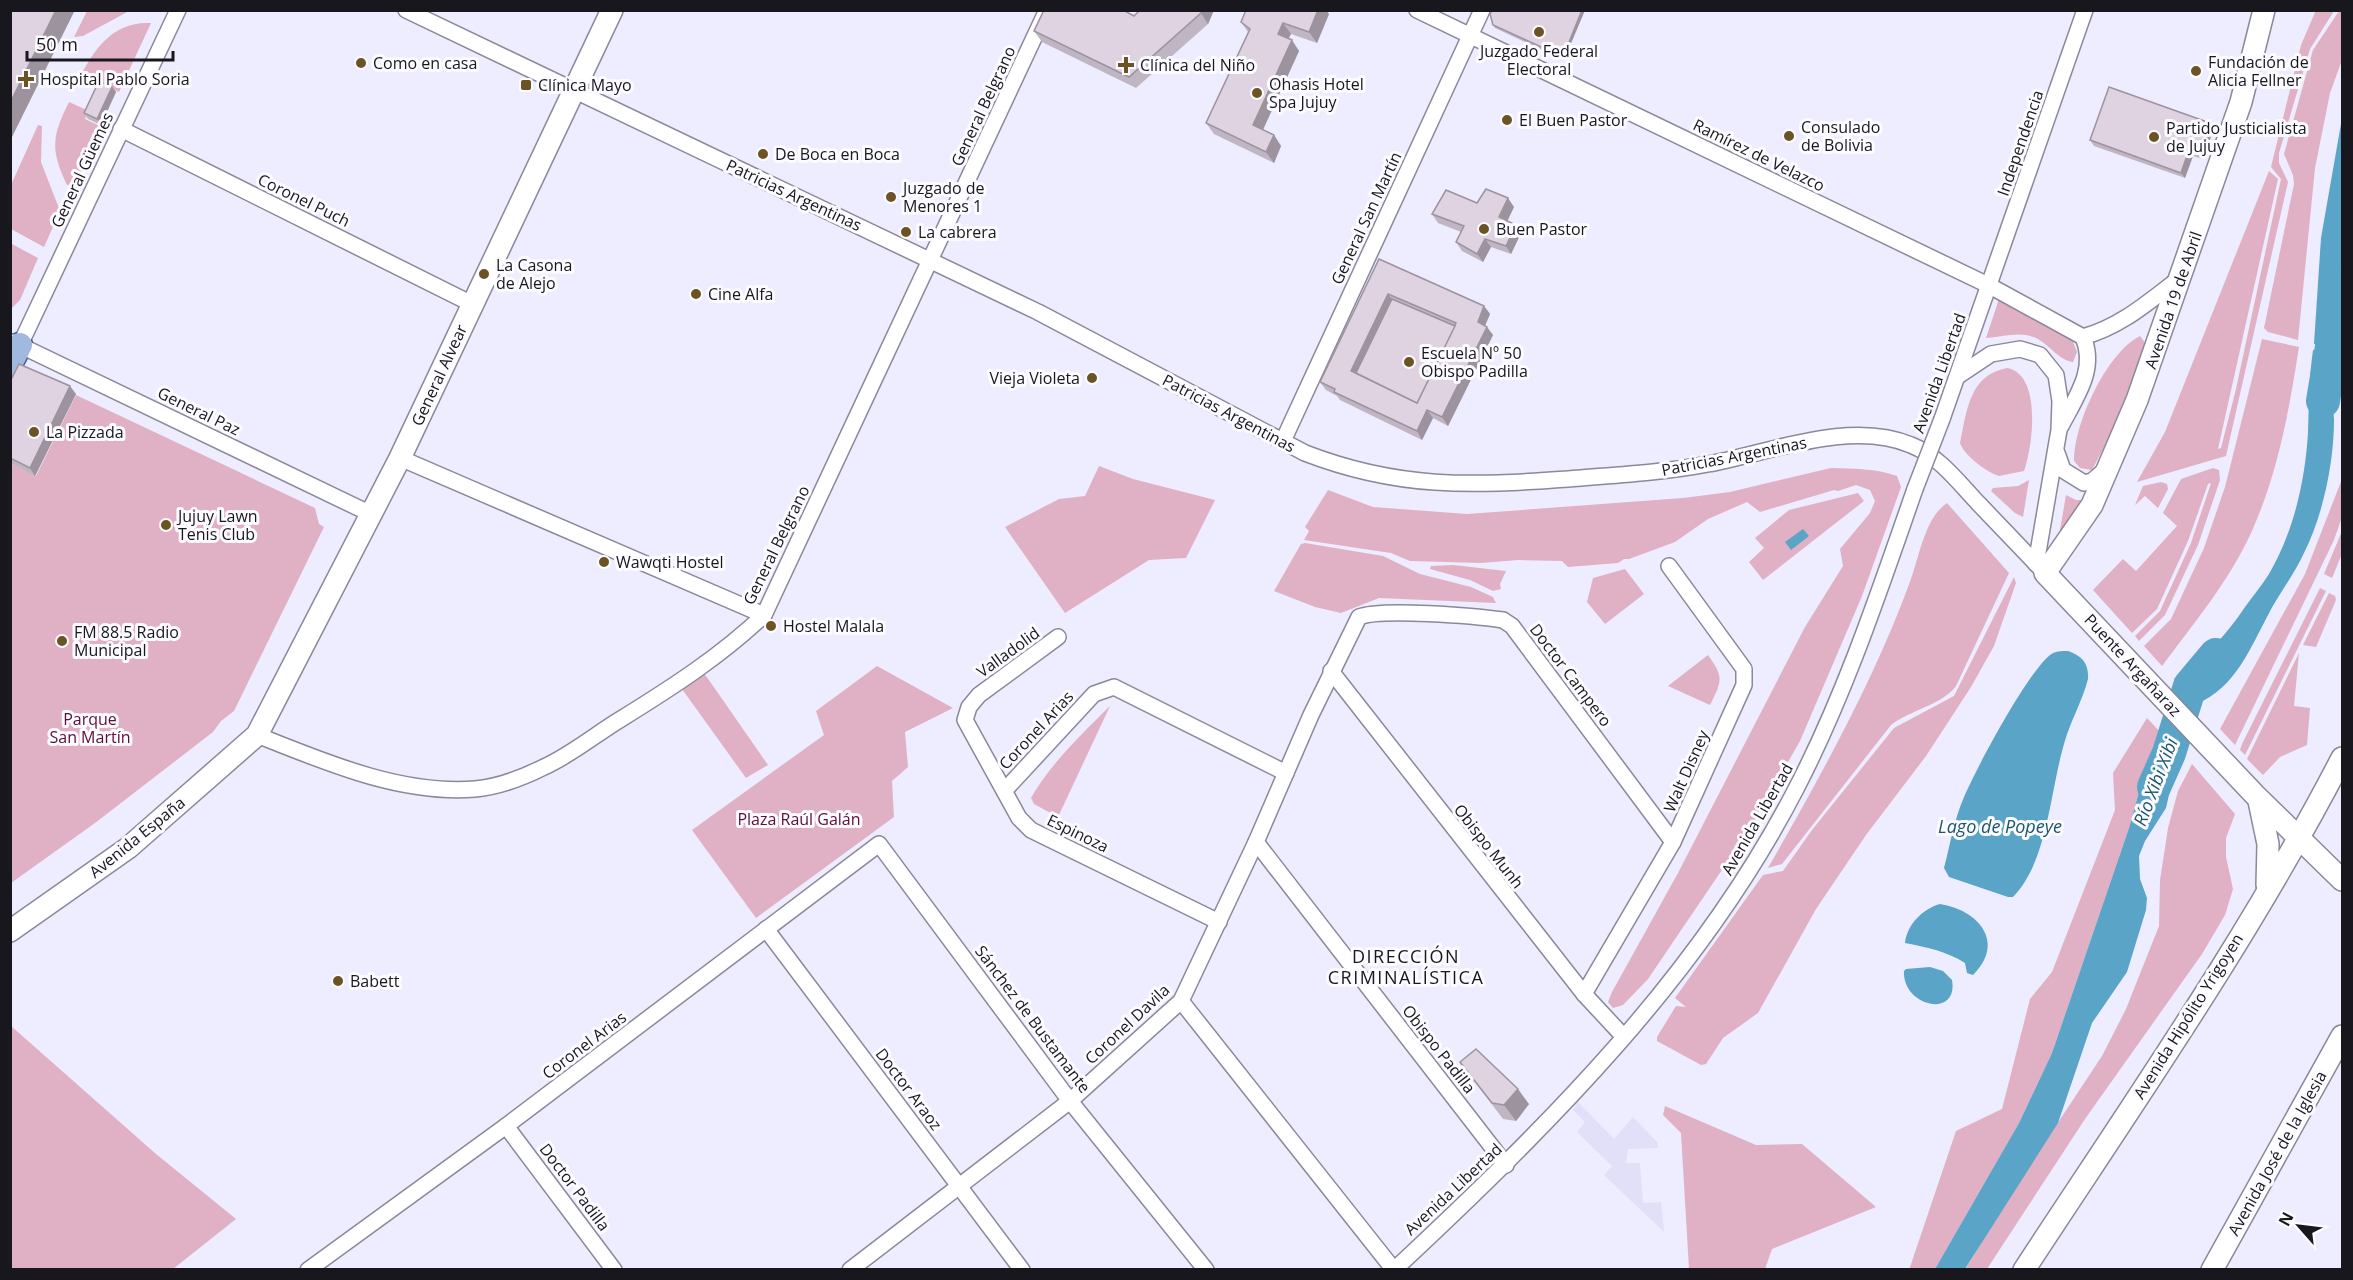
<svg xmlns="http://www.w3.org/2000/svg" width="2353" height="1280" viewBox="0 0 2353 1280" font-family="'Open Sans',sans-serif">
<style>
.built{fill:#e2dff9}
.green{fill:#e0b0c4}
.water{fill:#59a4c7}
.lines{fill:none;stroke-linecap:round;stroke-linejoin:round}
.river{stroke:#59a4c7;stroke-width:34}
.street-casing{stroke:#8a8899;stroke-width:18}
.secondary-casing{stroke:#8a8899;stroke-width:24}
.primary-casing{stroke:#49628d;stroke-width:27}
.street{stroke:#fff;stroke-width:15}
.secondary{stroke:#fff;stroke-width:21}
.primary{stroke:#a2b9df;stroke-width:24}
.street-bridge-casing{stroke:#8a8899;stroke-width:18;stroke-linecap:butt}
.street-bridge{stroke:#fff;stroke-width:15}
.wall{fill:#c0b5c2}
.shaded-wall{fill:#9c939e}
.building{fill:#dfd2e1;stroke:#9c939e;stroke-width:1.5;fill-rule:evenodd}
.poi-dot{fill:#6b5323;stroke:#fcfbff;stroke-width:2}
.labels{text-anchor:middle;stroke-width:6;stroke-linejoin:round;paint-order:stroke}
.poi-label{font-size:16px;fill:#18171e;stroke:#fcfbff;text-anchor:start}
.street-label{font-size:16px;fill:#18171e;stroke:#fcfbff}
.park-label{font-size:16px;fill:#5e0d3b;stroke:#fcfbff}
.water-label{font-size:18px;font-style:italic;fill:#1a556e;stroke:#fcfbff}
.neighbourhood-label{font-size:18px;letter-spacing:1.5px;fill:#18171e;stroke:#fcfbff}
</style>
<rect width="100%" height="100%" fill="#eeecff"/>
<!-- built -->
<polygon class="built" points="1578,1102 1614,1139 1633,1117 1658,1143 1658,1148 1628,1149 1626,1163 1640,1163 1643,1203 1661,1202 1664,1232 1604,1175 1612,1166 1577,1132 1585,1122 1573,1110"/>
<!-- green -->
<g class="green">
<polygon points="2316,10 2334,11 2310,49 2279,153 2279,163 2288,182 2226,456 2137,482 2165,432 2269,171 2278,179 2218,449 2221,448 2236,389 2281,179 2271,167 2301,45"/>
<polygon points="87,11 87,10 129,11 83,36 74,37"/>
<polygon points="2339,11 2342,11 2342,60 2330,93 2315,168 2298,340 2268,332 2264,328 2294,184 2293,175 2284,154 2313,50"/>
<path d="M151,23L119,92L103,85L100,89L79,79C94,49 113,21 151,23Z"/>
<path d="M69,102L89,111L85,119L102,127L76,184L67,185C50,149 52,136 69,102Z"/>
<polygon points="38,125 42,126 41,162 60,211 44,247 11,229 11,185"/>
<polygon points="10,243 38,258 20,300 11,309"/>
<path d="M1999,299L2070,334L2077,352L2073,362C2059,360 2050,346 2038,339C2021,330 2003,337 1986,338Z"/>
<path d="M2140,336L2146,344L2112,432L2092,470L2080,468L2074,461C2073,425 2107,352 2140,336Z"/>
<path d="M2262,339L2299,347C2289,411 2278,473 2251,533C2229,581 2194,623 2162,666L2144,646L2171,619L2204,548L2225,487Z"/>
<path d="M2007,368C2042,374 2033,446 2024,471L1999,476C1986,472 1964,455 1960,443C1967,411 1969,375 2007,368Z"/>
<polygon points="76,395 315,508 319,524 324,527 234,711 221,721 213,732 95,823 11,883 10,463 36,476"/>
<polygon points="1099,466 1133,479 1215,500 1186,558 1149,560 1065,613 1005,527 1059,499 1085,496"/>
<path d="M1831,468C1854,469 1875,468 1897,476L1901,487L1862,596L1800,741L1751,827L1648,979L1623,1005L1613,1008L1608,1002L1612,992L1678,873L1805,627L1843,566L1840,549L1870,513L1875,501L1870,490L1856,485L1838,491L1834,490L1760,512L1747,502L1708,519L1675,542L1629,559H1624L1618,563L1568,567L1562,561L1518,560L1481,563L1410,561L1391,553L1304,540L1309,531L1305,527L1328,490L1373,507L1467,514L1683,498L1730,492Z"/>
<polygon points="2213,468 2219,470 2220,480 2198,545 2165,615 2139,641 2135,636 2160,611 2191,543 2211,483 2208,484 2188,541 2157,609 2132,633 2093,590 2123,559 2136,571 2177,526 2163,513 2181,479"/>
<polygon points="2342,479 2342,517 2334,540 2235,745 2220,729 2305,574"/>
<polygon points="2029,480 2023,517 2015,513 1991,491 1993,488 2018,486"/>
<polygon points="2161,482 2167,484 2168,489 2158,508 2145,496 2135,505 2143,486"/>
<polygon points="1858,493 1864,501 1763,580 1749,562 1764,548 1755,538 1789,510"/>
<polygon points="2066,495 2076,500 2085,500 2062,533 2060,530"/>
<path d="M1947,503L2009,573L1956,686C1942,705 1910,710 1891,725L1782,864L1768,868C1821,775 1874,681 1911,579C1920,554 1925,518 1947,503Z"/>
<polygon points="2342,531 2342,554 2332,578 2324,574"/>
<polygon points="1305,543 1383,556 1420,574 1471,587 1493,597 1496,603 1379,598 1341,613 1315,607 1274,591 1301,544"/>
<polygon points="1453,565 1506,571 1500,584 1501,589 1493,591 1470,580 1430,569 1431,566"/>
<polygon points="1625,569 1644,594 1605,624 1587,602 1593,578"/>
<polygon points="2014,577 2016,583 1994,646 1971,687 1926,756 1866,835 1816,909 1758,1013 1723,1038 1706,1064 1701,1065 1657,1041 1657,1037 1676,1006 1686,1007 1675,998 1763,875 1783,871 1812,830 1894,728 1954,696"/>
<polygon points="2320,588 2326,591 2245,755 2240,750 2242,744"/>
<polygon points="2329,593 2335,596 2336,600 2316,647 2303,645"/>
<polygon points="2299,653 2294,706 2310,708 2307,745 2280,757 2263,775 2247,759"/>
<path d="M1708,655C1724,677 1722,681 1710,705L1668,686Z"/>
<polygon points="877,666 953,708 905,732 908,767 892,781 894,817 756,918 692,830 824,735 816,711"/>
<polygon points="704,673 768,765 746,778 682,689"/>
<path d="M1110,706L1058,817L1034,804L1031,798C1051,763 1081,735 1110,706Z"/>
<polygon points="2147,718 2162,734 2144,774 2129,828 2052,1053 2019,1123 1935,1269 1909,1270 1956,1131 2002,1109 2030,999 2052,972 2115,810 2113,773"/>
<polygon points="2192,764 2235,814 2226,838 2226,857 2233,889 2225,915 2202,954 2085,1119 1987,1269 1965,1270 2008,1198 2102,1056 2126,1009 2159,926 2160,880 2168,828 2178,791"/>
<polygon points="11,1026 156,1154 236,1219 173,1269 11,1269"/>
<polygon points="1665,1106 1756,1145 1802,1144 1876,1207 1772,1249 1765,1269 1689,1269 1681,1133 1663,1115"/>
</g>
<!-- water -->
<g class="water">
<polygon points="2342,118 2342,351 2314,344 2321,238"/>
<path d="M2313,350L2342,358C2342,374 2334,385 2333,402C2332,408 2334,414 2334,420C2334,463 2323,515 2304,553C2294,575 2278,595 2267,617C2249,651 2235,687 2197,704L2174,679C2202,662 2227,634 2245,607C2253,596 2262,585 2269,574C2294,531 2305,481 2308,433C2309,405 2309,378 2313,350Z"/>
<polygon points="1803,529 1809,536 1791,550 1785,542"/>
<path d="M2068,651C2082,656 2089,663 2088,679C2082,702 2070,722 2064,744C2050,791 2048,861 2013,897H2008L1949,877L1944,868C1950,845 1954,820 1964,797C1977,767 2026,675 2050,655C2055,651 2061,651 2068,651Z"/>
<polygon points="2162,734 2179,750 2166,808 2145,841 2139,856 2140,879 2147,898 2146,910 2127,972 2092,1023 2058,1123 1965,1269 1935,1269 2019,1123 2052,1053 2129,828 2144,774"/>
<path d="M1940,904C1979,910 2006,943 1973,975L1967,973L1965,963C1946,951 1926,947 1905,943C1907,925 1922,909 1940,904Z"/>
<path d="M1930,967L1943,971L1952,980C1959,1019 1902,1007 1904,971L1906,969Z"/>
</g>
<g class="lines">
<!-- river -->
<g class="river">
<polyline points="2323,401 2342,286"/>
<polyline points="2154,787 2169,753 2190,686 2216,655"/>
</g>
<defs>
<g id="street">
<path d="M406,10L1038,312L1305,453C1398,489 1471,486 1568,479C1615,475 1661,473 1708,464C1769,453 1850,419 1911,445C1939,456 1959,483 1979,504C2001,527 2023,550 2045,573"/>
<polyline points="1417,10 1990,286 2083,337"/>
<polyline points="121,129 472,304"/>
<path d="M2083,337C2122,326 2148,302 2180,278"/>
<polyline points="13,342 371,514"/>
<polyline points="20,345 178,10"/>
<polyline points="1958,376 1991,354 2020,349 2040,355 2056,375 2060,401 2059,430 2036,564"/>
<polyline points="1942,419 2085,10"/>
<path d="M2061,426C2076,397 2097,369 2083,337"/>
<polyline points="1283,441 1482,10"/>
<polyline points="2057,453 2063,470 2084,483 2092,481 2105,470"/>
<polyline points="400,458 764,615"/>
<polyline points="1058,637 979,695 969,707 965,720 1019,818 1031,830 1219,922"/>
<polyline points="1331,671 1584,994 1624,1037"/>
<path d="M257,735C325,762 401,795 475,789C498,787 524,777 544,767C571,755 596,734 621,719C671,688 721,656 764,615L1047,10"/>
<polyline points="1005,790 1094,694 1114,687 1286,773"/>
<polyline points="1256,842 1506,1165"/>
<polyline points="766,929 1022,1270"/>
<polyline points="1584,994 1673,842 1744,685 1744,669 1669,566"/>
<polyline points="1181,1001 1394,1270"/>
<polyline points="506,1126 614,1270"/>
<polyline points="308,1270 506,1126 879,844 1070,1101 1206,1270"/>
<path d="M850,1270L1070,1101L1181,1001L1256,842L1311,715L1359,617C1380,608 1476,616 1503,620L1512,626L1673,842"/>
<path d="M1394,1270C1548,1126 1700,976 1797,787C1846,692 1880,589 1915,489"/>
</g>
<g id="secondary">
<polyline points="2264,10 2241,102 2137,400 2092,505 2045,573 2255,795 2342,880"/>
<polyline points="2259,801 2268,844 2267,885"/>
<polyline points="10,931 128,848 257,735 400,458 612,10"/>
<path d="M2024,1270C2134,1102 2250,936 2342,758"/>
<polyline points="2212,1270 2342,1036"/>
</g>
<polyline id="primary" points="10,364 20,345"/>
</defs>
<!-- street casing -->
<use href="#street" class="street-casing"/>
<!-- secondary casing -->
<use href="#secondary" class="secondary-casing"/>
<!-- primary casing -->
<use href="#primary" class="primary-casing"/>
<!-- street -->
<use href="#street" class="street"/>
<!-- secondary -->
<use href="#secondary" class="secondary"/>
<!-- primary -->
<use href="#primary" class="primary"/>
<defs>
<polyline id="street-bridge" points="1915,489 1942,419"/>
</defs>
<!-- street-bridge casing -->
<use href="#street-bridge" class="street-bridge-casing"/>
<!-- street-bridge -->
<use href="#street-bridge" class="street-bridge"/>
</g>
<!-- wall -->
<g class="wall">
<polygon points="1140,10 1214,10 1208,24 1136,88 1042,42 1034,31 1134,16"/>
<polygon points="1492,10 1585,10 1564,60 1495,28 1493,25"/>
<polygon points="1329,14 1317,43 1291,34 1288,39 1299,51 1263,130 1274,135 1281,146 1274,163 1214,134 1206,123 1248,32 1241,22"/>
<polygon points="112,87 116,92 101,125 88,119 84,113"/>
<polygon points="2214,128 2203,159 2193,156 2185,178 2094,146 2090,140"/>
<polygon points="1477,203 1514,207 1507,221 1516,225 1521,233 1511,254 1491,247 1483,262 1462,251 1456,242 1461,232 1438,223 1432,214"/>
<polygon points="1379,259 1484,306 1490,314 1485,326 1493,335 1448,426 1433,418 1422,440 1340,400 1337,396 1326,390 1320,382"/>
<polygon points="10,382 76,394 35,476 10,463"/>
<polygon points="1460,1062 1529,1104 1516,1121 1503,1119"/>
</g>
<!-- shaded-wall -->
<g class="shaded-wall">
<polygon points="56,10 75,10 10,141 10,103"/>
<polygon points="1202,10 1214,10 1208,24 1201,13"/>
<polygon points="1318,10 1326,10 1329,14 1317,43 1309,32"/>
<polygon points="1582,10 1585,10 1564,60 1563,57"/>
<polygon points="1283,23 1291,34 1285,45 1278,34"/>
<polygon points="1292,40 1299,51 1260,136 1253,125"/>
<polygon points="112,87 116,92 101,125 97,119"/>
<polygon points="2210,123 2214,128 2203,159 2199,153"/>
<polygon points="1274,135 1281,146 1274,163 1266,152"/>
<polygon points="2189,150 2193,156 2185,178 2181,173"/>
<polygon points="1508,198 1514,207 1505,226 1499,217"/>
<polygon points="1516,225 1521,233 1511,254 1506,246"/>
<polygon points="1485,239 1491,247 1483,262 1477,254"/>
<polygon points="1388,294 1394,302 1358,378 1351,371"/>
<polygon points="1484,306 1490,314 1483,330 1478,322"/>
<polygon points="1487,327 1493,335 1448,426 1442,417"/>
<polygon points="70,386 76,394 35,476 30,468"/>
<polygon points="1427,410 1433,418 1422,440 1417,431"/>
<polygon points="1518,1089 1529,1104 1516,1121 1504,1105"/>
</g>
<!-- building -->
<g class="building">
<polygon points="10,10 56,10 10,103"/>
<polygon points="1044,10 1123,10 1134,16 1140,10 1202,10 1201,13 1129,77 1034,31"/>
<polygon points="1246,10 1318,10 1309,32 1283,23 1278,34 1292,40 1253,125 1274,135 1266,152 1206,123 1250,29 1241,22"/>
<polygon points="1492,10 1582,10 1563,57 1493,25 1490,14"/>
<polygon points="99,81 112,87 97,119 84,113"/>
<polygon points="2109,87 2210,123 2199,153 2189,150 2181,173 2090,140"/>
<polygon points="1486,189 1508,198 1499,217 1516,225 1506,246 1485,239 1477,254 1456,242 1464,226 1432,214 1446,190 1477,203"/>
<path d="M1379,259L1484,306L1478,322L1487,327L1442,417L1427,410L1417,431L1334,392L1335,389L1320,382ZM1388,294L1456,323L1417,403L1351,371Z"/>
<polygon points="1392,299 1455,326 1417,403 1356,373"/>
<polygon points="19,364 70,386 30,468 10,458 10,382"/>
<polygon points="1476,1049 1518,1089 1504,1105 1492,1103 1460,1062"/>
</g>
<!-- markers -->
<g class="poi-dot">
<circle cx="1539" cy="32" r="6"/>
<circle cx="361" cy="63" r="6"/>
<path d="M1123 56h6v6h6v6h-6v6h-6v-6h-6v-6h6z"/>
<circle cx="2196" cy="71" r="6"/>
<path d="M23 70h6v6h6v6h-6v6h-6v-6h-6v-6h6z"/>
<rect x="520" y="79" width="12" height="12" rx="3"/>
<circle cx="1257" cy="93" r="6"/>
<circle cx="1507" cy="120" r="6"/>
<circle cx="1789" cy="136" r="6"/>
<circle cx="2154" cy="137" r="6"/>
<circle cx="763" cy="154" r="6"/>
<circle cx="891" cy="197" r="6"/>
<circle cx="1484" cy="229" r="6"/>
<circle cx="906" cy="232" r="6"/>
<circle cx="484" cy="274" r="6"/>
<circle cx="696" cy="294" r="6"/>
<circle cx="1409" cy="362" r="6"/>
<circle cx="1092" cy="378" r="6"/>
<circle cx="34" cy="432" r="6"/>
<circle cx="166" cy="525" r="6"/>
<circle cx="604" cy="562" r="6"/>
<circle cx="771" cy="626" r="6"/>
<circle cx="62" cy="641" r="6"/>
<circle cx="338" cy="981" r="6"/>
</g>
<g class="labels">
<!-- poi labels -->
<g class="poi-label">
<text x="1539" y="57" text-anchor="middle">Juzgado Federal<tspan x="1539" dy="18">Electoral</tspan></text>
<text x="2208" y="68">Fundación de<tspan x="2208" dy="18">Alicia Fellner</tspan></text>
<text x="373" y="69">Como en casa</text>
<text x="1140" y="71">Clínica del Niño</text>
<text x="40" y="85">Hospital Pablo Soria</text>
<text x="1269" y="90">Ohasis Hotel<tspan x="1269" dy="18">Spa Jujuy</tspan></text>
<text x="538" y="91">Clínica Mayo</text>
<text x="1519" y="126">El Buen Pastor</text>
<text x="1801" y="133">Consulado<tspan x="1801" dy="18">de Bolivia</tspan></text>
<text x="2166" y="134">Partido Justicialista<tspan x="2166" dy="18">de Jujuy</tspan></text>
<text x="775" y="160">De Boca en Boca</text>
<text x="903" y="194">Juzgado de<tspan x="903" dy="18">Menores 1</tspan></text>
<text x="1496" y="235">Buen Pastor</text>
<text x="918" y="238">La cabrera</text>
<text x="496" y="271">La Casona<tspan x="496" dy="18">de Alejo</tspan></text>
<text x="708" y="300">Cine Alfa</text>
<text x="1421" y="359">Escuela Nº 50<tspan x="1421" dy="18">Obispo Padilla</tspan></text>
<text x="1080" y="384" text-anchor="end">Vieja Violeta</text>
<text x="46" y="438">La Pizzada</text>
<text x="178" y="522">Jujuy Lawn<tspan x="178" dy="18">Tenis Club</tspan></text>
<text x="616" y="568">Wawqti Hostel</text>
<text x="783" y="632">Hostel Malala</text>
<text x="74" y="638">FM 88.5 Radio<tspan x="74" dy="18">Municipal</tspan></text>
<text x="350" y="987">Babett</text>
</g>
<!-- street labels -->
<g class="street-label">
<text transform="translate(983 106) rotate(-65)" y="6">General Belgrano</text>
<text transform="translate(2020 143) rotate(-71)" y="6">Independencia</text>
<text transform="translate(1759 155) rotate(26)" y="6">Ramírez de Velazco</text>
<text transform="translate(82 170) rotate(-65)" y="6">General Güemes</text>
<text transform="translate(794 195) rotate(25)" y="6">Patricias Argentinas</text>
<text transform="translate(304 200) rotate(26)" y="6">Coronel Puch</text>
<text transform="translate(1366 218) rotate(-65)" y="6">General San Martín</text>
<text transform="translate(2173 300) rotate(-71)" y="6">Avenida 19 de Abril</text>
<text transform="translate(1939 373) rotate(-70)" y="6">Avenida Libertad</text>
<text transform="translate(439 375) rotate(-65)" y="6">General Alvear</text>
<text transform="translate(199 411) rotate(26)" y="6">General Paz</text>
<text transform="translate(1229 413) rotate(28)" y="6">Patricias Argentinas</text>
<text transform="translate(1734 456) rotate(-11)" y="6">Patricias Argentinas</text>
<text transform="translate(776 545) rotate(-64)" y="6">General Belgrano</text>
<text transform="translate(1008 652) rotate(-36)" y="6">Valladolid</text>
<text transform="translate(2133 665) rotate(47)" y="6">Puente Argañaraz</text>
<text transform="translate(1571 675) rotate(53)" y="6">Doctor Campero</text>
<text transform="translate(1036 730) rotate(-47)" y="6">Coronel Arias</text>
<text transform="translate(1686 771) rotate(-66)" y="6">Walt Disney</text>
<text transform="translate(1757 819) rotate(-60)" y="6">Avenida Libertad</text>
<text transform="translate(1078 833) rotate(26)" y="6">Espinoza</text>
<text transform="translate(137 837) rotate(-39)" y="6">Avenida España</text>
<text transform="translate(1489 846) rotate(52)" y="6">Obispo Munh</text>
<text transform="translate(2188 1016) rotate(-58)" y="6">Avenida Hipólito Yrigoyen</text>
<text transform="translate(1033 1019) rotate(53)" y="6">Sánchez de Bustamante</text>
<text transform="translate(1127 1024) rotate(-43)" y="6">Coronel Davila</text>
<text transform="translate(584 1045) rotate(-37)" y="6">Coronel Arias</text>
<text transform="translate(1439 1049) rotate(52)" y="6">Obispo Padilla</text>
<text transform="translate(909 1089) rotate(53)" y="6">Doctor Araoz</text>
<text transform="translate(2277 1153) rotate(-61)" y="6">Avenida José de la Iglesia</text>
<text transform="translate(575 1187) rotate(53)" y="6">Doctor Padilla</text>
<text transform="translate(1453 1189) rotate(-43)" y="6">Avenida Libertad</text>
</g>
<!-- park labels -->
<g class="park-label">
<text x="90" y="725">Parque<tspan x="90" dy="18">San Martín</tspan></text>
<text x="799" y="825">Plaza Raúl Galán</text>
</g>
<!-- water labels -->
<g class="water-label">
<text transform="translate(2156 782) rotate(-69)" y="6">Río Xibi Xibi</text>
<text x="2000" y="833">Lago de Popeye</text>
</g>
<!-- neighbourhood labels -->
<g class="neighbourhood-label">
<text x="1406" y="963">DIRECCIÓN<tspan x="1406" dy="21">CRIMINALÍSTICA</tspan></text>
</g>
</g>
<!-- border -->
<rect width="2353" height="1280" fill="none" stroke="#18171e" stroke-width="24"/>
<!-- north arrow -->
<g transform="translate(2299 1226) rotate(298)" stroke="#fcfbff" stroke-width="4.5" paint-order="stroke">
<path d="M0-4.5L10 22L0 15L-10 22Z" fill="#18171e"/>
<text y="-9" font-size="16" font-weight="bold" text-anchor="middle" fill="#18171e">N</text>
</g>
<!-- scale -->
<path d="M27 51v9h146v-9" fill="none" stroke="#18171e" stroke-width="3"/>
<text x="36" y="51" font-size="18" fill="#18171e" stroke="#fcfbff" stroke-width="4.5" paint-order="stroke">50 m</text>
</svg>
